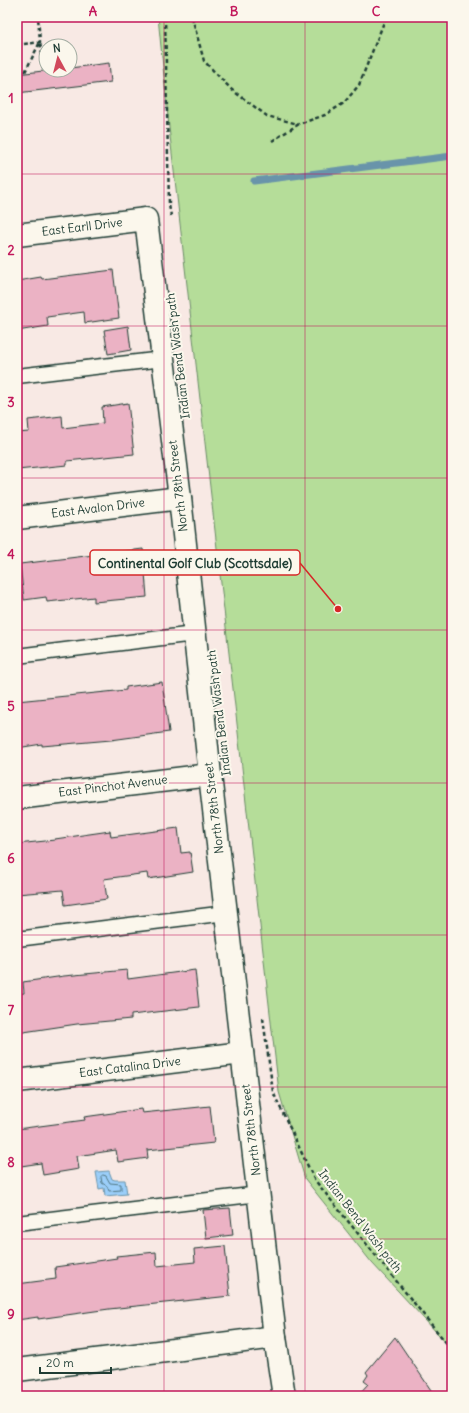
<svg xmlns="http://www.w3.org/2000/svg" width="469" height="1413" viewBox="0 0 469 1413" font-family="Delius,sans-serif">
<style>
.green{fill:#b5dd99;stroke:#6a8d66}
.water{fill:#9bcef9;stroke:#6994aa}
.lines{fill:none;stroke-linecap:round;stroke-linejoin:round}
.shore{stroke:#517783;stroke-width:1}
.stream{stroke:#6994aa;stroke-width:7}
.building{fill:#ebb2c4;stroke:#1f3d34}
.service-casing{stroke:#1f3d34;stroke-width:17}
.minor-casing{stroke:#1f3d34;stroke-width:25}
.path{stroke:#1f3d34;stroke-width:2.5;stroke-dasharray:4 3;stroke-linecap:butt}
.service{stroke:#fbf7ec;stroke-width:14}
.minor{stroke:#fbf7ec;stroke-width:22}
.grid{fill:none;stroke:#c2185b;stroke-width:1;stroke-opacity:0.55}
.labels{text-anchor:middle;stroke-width:4;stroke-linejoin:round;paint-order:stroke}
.street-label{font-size:12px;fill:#1f3d34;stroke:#fbf7ec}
.leader{fill:none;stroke:#d62828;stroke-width:1.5}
.callout-dot{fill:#d62828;stroke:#fbf7ec;stroke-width:1.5}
.callout{fill:#fbf7ec;stroke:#d62828;stroke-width:1.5}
.callout-label{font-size:13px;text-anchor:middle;font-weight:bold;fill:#1f3d34}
.neatline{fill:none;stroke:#c2185b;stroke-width:1.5}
.grid-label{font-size:13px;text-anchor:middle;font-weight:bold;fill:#c2185b}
</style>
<rect width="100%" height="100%" fill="#f8e9e4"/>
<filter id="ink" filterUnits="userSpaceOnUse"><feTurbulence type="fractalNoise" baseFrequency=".025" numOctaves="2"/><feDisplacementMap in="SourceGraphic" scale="8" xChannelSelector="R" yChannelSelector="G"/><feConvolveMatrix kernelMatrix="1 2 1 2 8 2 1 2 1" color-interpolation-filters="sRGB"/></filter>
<g filter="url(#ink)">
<!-- green -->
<polygon class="green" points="158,17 452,17 452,1349 372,1263 305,1179 279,1092 169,127"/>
<!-- water -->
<polygon class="water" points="109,1171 112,1179 115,1180 125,1180 127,1194 105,1196 104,1188 99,1189 96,1172"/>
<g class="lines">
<!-- shore -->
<polygon class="shore" points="103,1175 106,1176 110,1183 121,1184 121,1190 109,1191 107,1186 102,1183 101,1177"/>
<!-- stream -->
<polyline class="stream" points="254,181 452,156"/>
</g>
<!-- building -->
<g class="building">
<polygon points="109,63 111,82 17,93 17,74 52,70 70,70 70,68"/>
<polygon points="113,270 119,318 85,323 84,312 47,317 48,326 17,331 17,281 41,277 42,279"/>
<polygon points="128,326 131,350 108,354 104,330"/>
<polygon points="128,403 134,454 67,461 67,465 17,470 17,433 29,432 28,420 62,416 63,428 103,423 102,407"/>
<polygon points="143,549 147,597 94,602 94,597 47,602 46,597 24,600 20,564"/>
<polygon points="162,682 169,732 111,740 42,746 42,744 17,748 17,701 126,690 126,687"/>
<polygon points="178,828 181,853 190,852 193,872 148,879 147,873 104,879 107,899 65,905 63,890 17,894 17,844 55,840 55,839 110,831 111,837"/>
<polygon points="127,970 128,979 195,970 199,1007 131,1015 131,1019 77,1024 17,1033 17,994 24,993 23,982 64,976"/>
<polygon points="210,1106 214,1143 147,1150 148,1158 118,1162 116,1150 77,1156 79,1169 43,1175 41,1163 21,1166 17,1140 17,1129 85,1120 84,1117 141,1109 142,1113"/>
<polygon points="230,1208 233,1235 206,1238 203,1210"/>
<polygon points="225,1246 230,1296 109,1309 38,1319 38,1317 17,1320 17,1284 56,1279 55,1267 117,1258 116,1256 156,1252 157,1266 195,1262 194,1249"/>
<polygon points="395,1337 435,1396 357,1396 368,1384 364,1381 368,1375 366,1372"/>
</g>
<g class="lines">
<defs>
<g id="service">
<polyline points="17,376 163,359"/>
<polyline points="17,656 194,634"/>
<polyline points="17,939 226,913"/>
<polyline points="17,1223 259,1194"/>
</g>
<g id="minor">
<polyline points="17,235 146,219 180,498 210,775 275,1337 284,1396"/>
<polyline points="17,518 180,498"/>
<polyline points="17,798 210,775"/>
<polyline points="17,1081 242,1053"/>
<polyline points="17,1370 275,1337"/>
</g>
</defs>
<!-- service casing -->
<use href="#service" class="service-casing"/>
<!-- minor casing -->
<use href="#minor" class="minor-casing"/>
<!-- path -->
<g class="path">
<polyline points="165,17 169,205 171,216"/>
<polyline points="192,17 204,61 232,90 267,116 298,124"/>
<polyline points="17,45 40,42 38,17"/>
<polyline points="25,72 40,42 44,67"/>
<polyline points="272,141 299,124 325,115 344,103 359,85 386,17"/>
<polyline points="263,1018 273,1092 314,1179 452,1350"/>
</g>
<!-- service -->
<use href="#service" class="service"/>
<!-- minor -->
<use href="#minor" class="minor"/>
</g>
</g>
<!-- grid -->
<path class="grid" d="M164,17V1396M305,17V1396M17,174H452M17,326H452M17,478H452M17,630H452M17,783H452M17,935H452M17,1087H452M17,1239H452"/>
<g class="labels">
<!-- street labels -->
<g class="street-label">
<text transform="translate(82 227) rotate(-7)" y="4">East Earll Drive</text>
<text transform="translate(178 356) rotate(-97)" y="4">Indian Bend Wash path</text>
<text transform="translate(178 486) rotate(-97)" y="4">North 78th Street</text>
<text transform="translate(98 508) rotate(-7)" y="4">East Avalon Drive</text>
<text transform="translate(219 713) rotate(-97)" y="4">Indian Bend Wash path</text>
<text transform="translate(113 786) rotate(-7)" y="4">East Pinchot Avenue</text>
<text transform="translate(214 808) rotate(-97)" y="4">North 78th Street</text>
<text transform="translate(130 1067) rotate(-7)" y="4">East Catalina Drive</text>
<text transform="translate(251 1130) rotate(-97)" y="4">North 78th Street</text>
<text transform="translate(360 1221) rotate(52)" y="4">Indian Bend Wash path</text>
</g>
</g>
<!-- callouts -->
<path class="leader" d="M338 609L300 563"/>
<circle class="callout-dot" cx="338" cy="609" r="4"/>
<rect class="callout" x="90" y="550" width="210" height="25" rx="4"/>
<g class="callout-label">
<text x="195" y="568">Continental Golf Club (Scottsdale)</text>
</g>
<!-- margin -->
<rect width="469" height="1413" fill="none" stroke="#fbf7ec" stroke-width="44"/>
<!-- north arrow -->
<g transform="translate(58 58) rotate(353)"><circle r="19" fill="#fbf7ec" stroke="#a3ada2"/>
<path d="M0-3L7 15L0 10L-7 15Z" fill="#d1495b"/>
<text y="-6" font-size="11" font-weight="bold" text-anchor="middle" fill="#1f3d34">N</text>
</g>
<!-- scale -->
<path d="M40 1367v6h71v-6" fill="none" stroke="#1f3d34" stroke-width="2"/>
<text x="46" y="1367" font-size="12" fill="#1f3d34" stroke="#fbf7ec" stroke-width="3" paint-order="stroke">20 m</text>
<rect x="22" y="22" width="425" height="1369" class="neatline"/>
<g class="grid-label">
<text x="93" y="16">A</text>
<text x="234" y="16">B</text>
<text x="376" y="16">C</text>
<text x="11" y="103">1</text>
<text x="11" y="255">2</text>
<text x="11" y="407">3</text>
<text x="11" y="559">4</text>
<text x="11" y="711">5</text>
<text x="11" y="863">6</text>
<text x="11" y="1015">7</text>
<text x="11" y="1167">8</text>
<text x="11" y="1319">9</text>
</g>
</svg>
